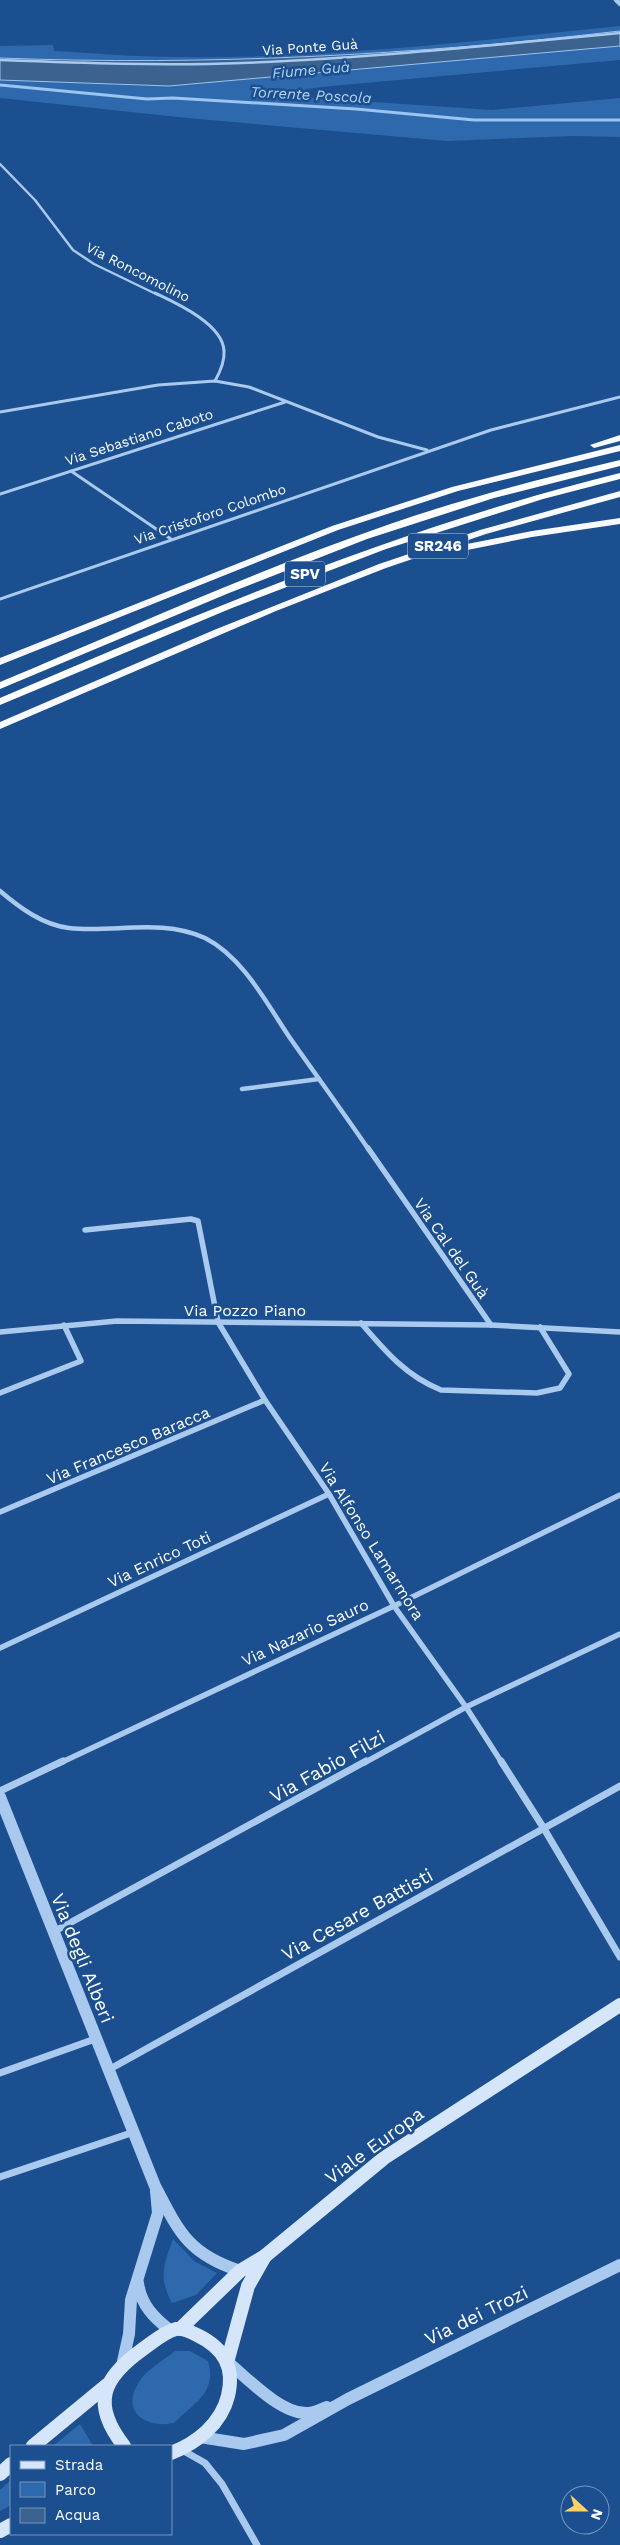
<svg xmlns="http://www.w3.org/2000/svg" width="620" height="2545" viewBox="0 0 620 2545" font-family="'Work Sans',sans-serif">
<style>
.green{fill:#2e69ad}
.water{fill:#3c6290;stroke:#9cc4f0}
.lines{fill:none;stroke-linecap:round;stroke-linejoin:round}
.stream{stroke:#9cc4f0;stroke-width:3}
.minor-far4{stroke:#a9c9ee;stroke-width:2.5}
.minor-far3{stroke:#a9c9ee;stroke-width:3}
.minor-far2{stroke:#a9c9ee;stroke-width:4.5}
.minor-far1{stroke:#a9c9ee;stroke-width:5.5}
.minor{stroke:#a9c9ee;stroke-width:7}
.tertiary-far1{stroke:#a9c9ee;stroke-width:4.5}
.tertiary{stroke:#a9c9ee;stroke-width:12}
.secondary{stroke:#d6e6fa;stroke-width:14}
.trunk{fill:#f8faff;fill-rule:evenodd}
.motorway{fill:#fff;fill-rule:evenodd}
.labels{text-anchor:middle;stroke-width:5;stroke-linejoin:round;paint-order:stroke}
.far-street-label{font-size:14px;fill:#fff;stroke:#1b4f8f}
.far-water-label{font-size:15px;font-style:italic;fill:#b5d3f5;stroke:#1b4f8f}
.shield{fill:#1b4f8f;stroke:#bbcadd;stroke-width:1}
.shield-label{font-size:15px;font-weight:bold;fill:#fff}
.street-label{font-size:16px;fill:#fff;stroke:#1b4f8f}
.near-street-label{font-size:19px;fill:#fff;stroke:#1b4f8f}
</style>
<rect width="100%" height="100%" fill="#1b4f8f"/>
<!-- green -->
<g class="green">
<path d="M620,26V31L585,35L372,54L249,60L119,62L0,58V46L53,45L54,51C94,53 134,57 175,57C323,59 473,41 620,26Z"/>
<polygon points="620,46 620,60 331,86 306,89 303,93 314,98 492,110 620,98 620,137 573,136 447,141 187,118 0,98 0,80 169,86"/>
<path d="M173,2239L194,2261L217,2273L196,2295L172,2303C158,2278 164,2264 173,2239Z"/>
<path d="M175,2351H190L208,2361C217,2393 195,2402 174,2423C145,2429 120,2411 139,2382C146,2370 164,2360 175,2351Z"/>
<polygon points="80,2424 93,2446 53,2446"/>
<polygon points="11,2480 11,2505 0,2511 0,2490"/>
</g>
<!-- water -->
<path class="water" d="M620,31V46L169,86L0,80V58C207,66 414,55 620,31Z"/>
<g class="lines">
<!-- stream -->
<polyline class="stream" points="0,85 147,99 173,98 356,109 474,120 620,120"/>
<!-- minor-far4 -->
<g class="minor-far4">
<path d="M0,60C81,63 162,66 242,63C368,58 494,45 620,33"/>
<polyline points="0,164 35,200 73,250 94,264 158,295"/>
</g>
<!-- minor-far3 -->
<g class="minor-far3">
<path d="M155,293C176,303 223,324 224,351C225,362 220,372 215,381"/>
<polyline points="0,412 158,385 215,381 249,387 378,437 427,450"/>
<polyline points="71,471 171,539"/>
<polyline points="0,494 285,402"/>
<polyline points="0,599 491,430 620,397"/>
</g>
<!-- minor-far2 -->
<g class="minor-far2">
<path d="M0,891C20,908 43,925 69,928C114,933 161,918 205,938C243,957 267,1004 290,1038C316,1075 343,1112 369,1150"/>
<polyline points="242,1089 319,1079"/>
</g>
<!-- minor-far1 -->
<g class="minor-far1">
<polyline points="368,1148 491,1325"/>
<polyline points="85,1230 191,1219 198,1221 218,1322 265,1400 329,1494 394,1606 466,1707 502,1763"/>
<path d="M361,1323C385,1351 406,1376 441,1390L537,1393L560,1388L569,1374L540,1327"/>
<polyline points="0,1332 117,1321 491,1325 620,1332"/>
<polyline points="0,1393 81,1361 64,1325"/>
<polyline points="0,1512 265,1400"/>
<polyline points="0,1648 329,1494"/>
<polyline points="60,1763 394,1606 620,1495"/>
<polyline points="364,1763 466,1707 620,1634"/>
</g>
<!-- minor -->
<g class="minor">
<polyline points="501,1761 543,1827 620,1957"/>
<polyline points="0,1791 63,1761"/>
<polyline points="55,1931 366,1761"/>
<polyline points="110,2069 620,1786"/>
<polyline points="0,2073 95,2039"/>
<polyline points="0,2177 134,2132"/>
<polyline points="182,2450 205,2463 222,2484 257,2545"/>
</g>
<!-- tertiary-far1 -->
<polyline class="tertiary-far1" points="616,0 620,4"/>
<!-- tertiary -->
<g class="tertiary">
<path d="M0,1797L155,2186C179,2232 188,2254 240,2271"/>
<path d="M138,2283C141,2305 154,2318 171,2331"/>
<path d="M229,2363C248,2379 282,2415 308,2413C314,2413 321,2409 327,2407"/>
<polyline points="122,2366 129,2334 131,2300 158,2213 156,2191"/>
<polyline points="200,2437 244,2444 284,2435 348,2399 620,2265"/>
</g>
<!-- secondary -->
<g class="secondary">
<polyline points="180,2329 240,2271 265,2256 384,2158 620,2005"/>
<polyline points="228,2359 248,2286 265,2256"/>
<polyline points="33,2446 107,2385"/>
<path d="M124,2446C91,2404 102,2378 143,2349C153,2342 164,2332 176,2329C183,2328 191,2332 197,2335C224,2348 235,2367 228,2396C221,2424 197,2443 171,2453"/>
<polyline points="0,2474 11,2464"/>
<polyline points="0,2531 11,2525"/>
</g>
<!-- trunk -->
<g class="trunk">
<polygon points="620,435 620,441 594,448 590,445"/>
<polygon points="620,445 620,451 458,491 338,530 0,665 0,658 332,526 452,487"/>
<polygon points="620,491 620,497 486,534 386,568 276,611 0,729 0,722 214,630 379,564 480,530"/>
<polygon points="620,518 620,524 532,537 452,553 447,550 452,547 532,531"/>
</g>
<!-- motorway -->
<g class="motorway">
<path d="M620,460V466L494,498L367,539L229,593L0,689V682C129,628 257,570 390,524C465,498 543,478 620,460Z"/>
<path d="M620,473V479L543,499L386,549L232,608L0,705V698C203,611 405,526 620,473Z"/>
</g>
</g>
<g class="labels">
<!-- far-street labels -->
<g class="far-street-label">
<text transform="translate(310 47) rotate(-4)" y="5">Via Ponte Guà</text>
<text transform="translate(138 272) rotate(27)" y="5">Via Roncomolino</text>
<text transform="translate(139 437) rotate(-18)" y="5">Via Sebastiano Caboto</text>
<text transform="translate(210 514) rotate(-19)" y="5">Via Cristoforo Colombo</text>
</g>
<!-- far-water labels -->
<g class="far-water-label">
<text transform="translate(311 70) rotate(-5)" y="5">Fiume Guà</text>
<text transform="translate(311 95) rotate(3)" y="5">Torrente Poscola</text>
</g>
<!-- shield labels -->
<g class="shield">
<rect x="408" y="533.5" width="60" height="25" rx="4"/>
<rect x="285" y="561.5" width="40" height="25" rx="4"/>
</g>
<g class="shield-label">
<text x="438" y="551">SR246</text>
<text x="305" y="579">SPV</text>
</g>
<!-- street labels -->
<g class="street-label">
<text transform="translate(452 1248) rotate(55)" y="6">Via Cal del Guà</text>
<text x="245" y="1316">Via Pozzo Piano</text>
<text transform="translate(128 1445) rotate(-23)" y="6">Via Francesco Baracca</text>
<text transform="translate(372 1541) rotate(58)" y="6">Via Alfonso Lamarmora</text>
<text transform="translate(159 1559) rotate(-25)" y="6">Via Enrico Toti</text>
<text transform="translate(305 1632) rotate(-25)" y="6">Via Nazario Sauro</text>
</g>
<!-- near-street labels -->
<g class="near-street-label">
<text transform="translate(327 1766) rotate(-29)" y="7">Via Fabio Filzi</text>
<text transform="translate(357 1914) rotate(-29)" y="7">Via Cesare Battisti</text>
<text transform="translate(83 1958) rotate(68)" y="7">Via degli Alberi</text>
<text transform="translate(374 2145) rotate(-36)" y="7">Viale Europa</text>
<text transform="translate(476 2315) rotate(-26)" y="7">Via dei Trozi</text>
</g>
</g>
<!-- legend -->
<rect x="10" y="2445" width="162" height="90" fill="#1b4f8f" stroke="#7695bc"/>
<rect x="20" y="2461" width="25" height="8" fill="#d6e6fa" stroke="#7695bc"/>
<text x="55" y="2470" font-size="15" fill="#ffffff">Strada</text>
<rect x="20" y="2482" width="25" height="15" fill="#2e69ad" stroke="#7695bc"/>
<text x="55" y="2495" font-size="15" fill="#ffffff">Parco</text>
<rect x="20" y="2508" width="25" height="15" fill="#3c6290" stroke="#7695bc"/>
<text x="55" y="2520" font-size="15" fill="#ffffff">Acqua</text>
<!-- north arrow -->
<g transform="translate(585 2510) rotate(111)"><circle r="24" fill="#1b4f8f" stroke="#7695bc"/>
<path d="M0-4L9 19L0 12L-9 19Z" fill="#ffd166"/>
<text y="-8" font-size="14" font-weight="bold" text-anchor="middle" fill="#ffffff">N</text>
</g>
</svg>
